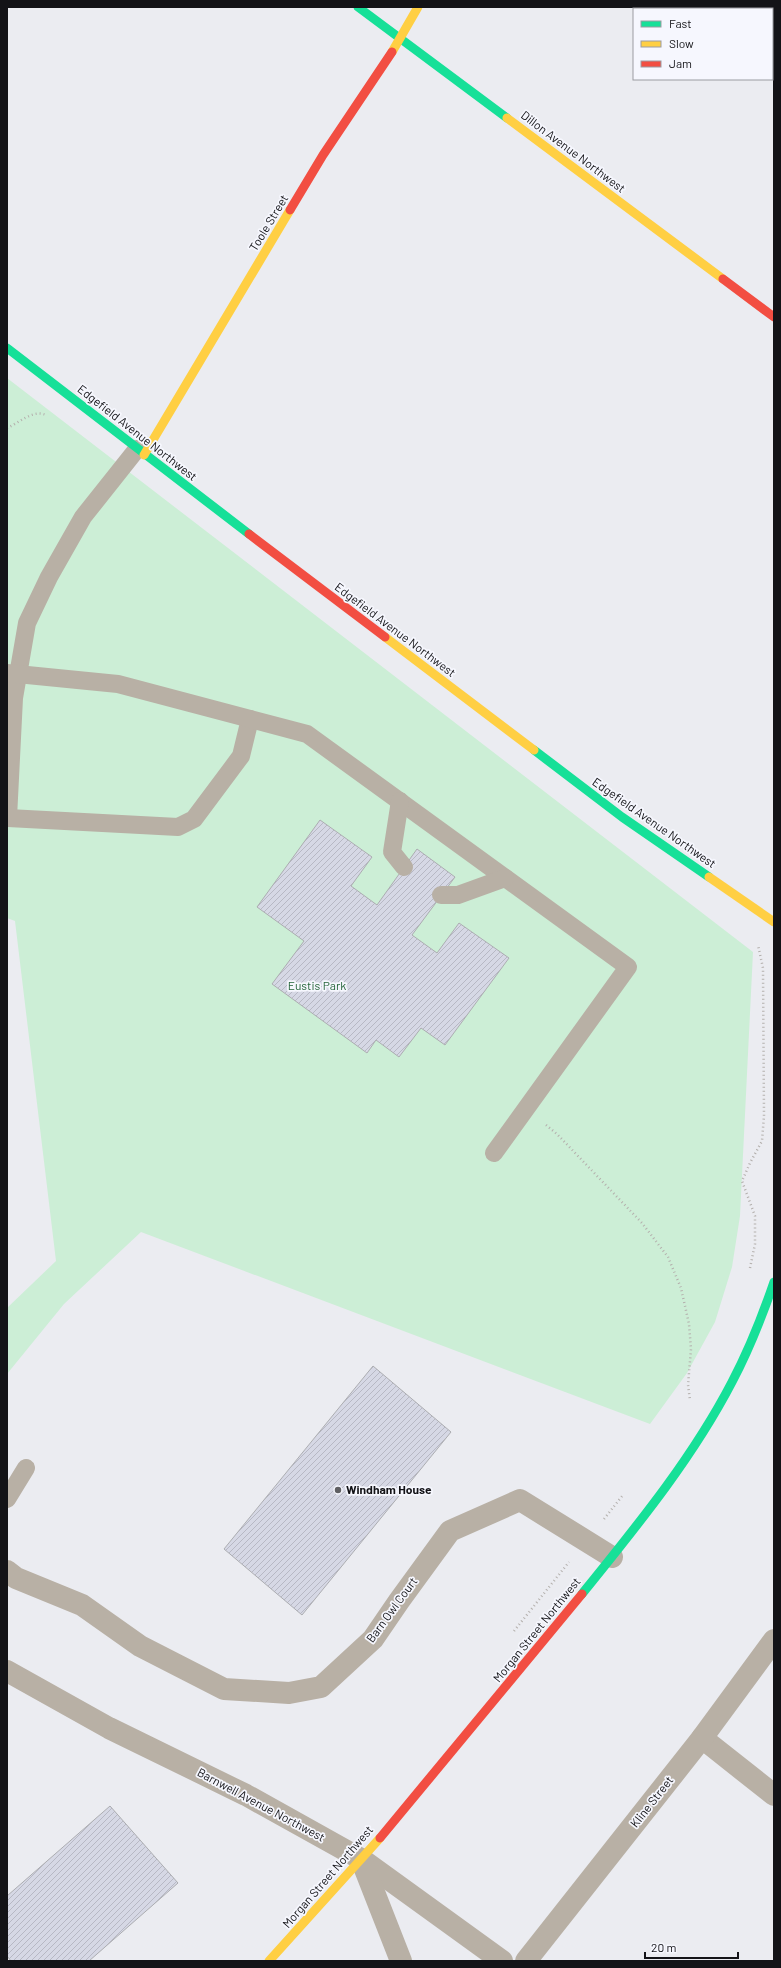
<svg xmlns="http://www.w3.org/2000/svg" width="781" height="1968" viewBox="0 0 781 1968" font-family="Barlow,sans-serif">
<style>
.park{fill:#cceed6}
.building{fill:url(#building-hatch);stroke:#acadb1}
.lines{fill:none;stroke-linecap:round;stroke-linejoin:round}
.path{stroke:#b4b0ad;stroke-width:2.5;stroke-dasharray:1 3;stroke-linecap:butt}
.lane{stroke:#b8b0a5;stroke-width:18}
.street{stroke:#b8b0a5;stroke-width:22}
.fast{stroke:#16e098;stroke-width:9}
.slow{stroke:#ffcf43;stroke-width:9}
.jam{stroke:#f24e42;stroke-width:9}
.poi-dot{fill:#5f5f63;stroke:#f6f7fe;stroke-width:1.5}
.labels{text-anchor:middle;stroke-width:3.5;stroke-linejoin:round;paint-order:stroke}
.street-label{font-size:12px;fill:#131317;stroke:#f6f7fe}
.park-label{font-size:12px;fill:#246439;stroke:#f6f7fe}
.poi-label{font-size:12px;font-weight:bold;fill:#131317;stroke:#f6f7fe;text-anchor:start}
</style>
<defs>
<pattern id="building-hatch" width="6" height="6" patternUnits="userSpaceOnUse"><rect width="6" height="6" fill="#d6d8e5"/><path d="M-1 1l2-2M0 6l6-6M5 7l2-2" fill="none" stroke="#b7b8c4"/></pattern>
</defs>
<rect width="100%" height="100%" fill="#ebecf1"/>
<!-- park -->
<polygon class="park" points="7,378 753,952 740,1216 732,1267 715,1322 687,1373 650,1424 141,1232 64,1304 7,1374 7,1308 56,1261 15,921 7,918"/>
<!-- building -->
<g class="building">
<polygon points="320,820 372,857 351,886 377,905 417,849 455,877 412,935 437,953 459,923 509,958 445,1045 421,1028 399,1057 376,1040 367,1053 272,984 304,941 257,907"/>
<polygon points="373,1366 451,1432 302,1615 224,1549"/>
<polygon points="110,1806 178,1883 89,1961 11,1961 7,1956 7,1896"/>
</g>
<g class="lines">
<!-- path -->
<g class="path">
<path d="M7,428C19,423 33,409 46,415"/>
<polyline points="546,1125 557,1134 642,1223 668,1257 681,1288 689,1324 691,1349 688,1385 690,1400"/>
<polyline points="750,1268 755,1244 755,1216 742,1181 750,1163 762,1141 764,1116 763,968 758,945"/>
<polyline points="604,1519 623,1495"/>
<polyline points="514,1631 569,1562"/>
</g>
<!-- lane -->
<g class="lane">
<polyline points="137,449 83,517 49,577 27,623 14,698 8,818 178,827 194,819 241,756 250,719"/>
<polyline points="7,673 118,684 307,734 628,967 494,1153"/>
<polyline points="400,801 392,852 404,867"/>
<polyline points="441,895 458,895 505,878"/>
<polyline points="7,1499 26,1468"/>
</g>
<!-- street -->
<g class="street">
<polyline points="7,1571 16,1578 82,1605 140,1646 224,1689 289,1693 321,1687 373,1639 399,1601 450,1531 520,1500 612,1557"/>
<polyline points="7,1671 109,1728 246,1795 361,1859 502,1961"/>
<polyline points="702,1738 774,1795"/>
<polyline points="361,1859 401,1961"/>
<polyline points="526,1961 702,1738 774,1640"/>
</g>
<!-- fast -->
<g class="fast">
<polyline points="358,7 507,118"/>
<polyline points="7,348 249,534"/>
<polyline points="534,750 622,817 709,877"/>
<path d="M582,1594C636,1527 692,1459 732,1382C749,1350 762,1317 774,1282"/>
</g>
<!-- slow -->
<g class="slow">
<polyline points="392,52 418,7"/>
<polyline points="507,118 723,279"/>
<polyline points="144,455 290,210"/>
<polyline points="385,637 534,750"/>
<polyline points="709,877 774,922"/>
<polyline points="269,1961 380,1838"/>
</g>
<!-- jam -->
<g class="jam">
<polyline points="290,210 323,155 392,52"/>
<polyline points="723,279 774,317"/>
<polyline points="249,534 385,637"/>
<polyline points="380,1838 582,1594"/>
</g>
</g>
<!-- markers -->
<circle class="poi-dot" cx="338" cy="1490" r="4"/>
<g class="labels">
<!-- street labels -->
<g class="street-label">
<text transform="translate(573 152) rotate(37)" y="4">Dillon Avenue Northwest</text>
<text transform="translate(269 223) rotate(-59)" y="4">Toole Street</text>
<text transform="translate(137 433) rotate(38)" y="4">Edgefield Avenue Northwest</text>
<text transform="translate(395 630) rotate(37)" y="4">Edgefield Avenue Northwest</text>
<text transform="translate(654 823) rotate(35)" y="4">Edgefield Avenue Northwest</text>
<text transform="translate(392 1610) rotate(-54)" y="4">Barn Owl Court</text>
<text transform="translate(537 1630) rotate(-51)" y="4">Morgan Street Northwest</text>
<text transform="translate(652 1802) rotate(-52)" y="4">Kline Street</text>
<text transform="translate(261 1805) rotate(28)" y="4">Barnwell Avenue Northwest</text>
<text transform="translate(328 1877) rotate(-49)" y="4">Morgan Street Northwest</text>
</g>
<!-- park labels -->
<g class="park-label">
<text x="317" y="990">Eustis Park</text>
</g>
<!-- poi labels -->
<g class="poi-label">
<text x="346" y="1494">Windham House</text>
</g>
</g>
<!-- border -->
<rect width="781" height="1968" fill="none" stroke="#131317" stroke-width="16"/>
<!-- legend -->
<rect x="633" y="8" width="140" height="72" fill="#f6f7fe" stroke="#9b9ca2"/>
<rect x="641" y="21" width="20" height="6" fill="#16e098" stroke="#9b9ca2"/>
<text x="669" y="28" font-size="12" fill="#131317">Fast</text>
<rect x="641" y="41" width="20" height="6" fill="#ffcf43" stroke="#9b9ca2"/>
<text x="669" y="48" font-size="12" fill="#131317">Slow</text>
<rect x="641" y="61" width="20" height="6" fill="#f24e42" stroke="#9b9ca2"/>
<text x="669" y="68" font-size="12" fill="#131317">Jam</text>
<!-- scale -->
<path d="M645 1952v6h93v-6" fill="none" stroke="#131317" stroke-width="2"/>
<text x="651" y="1952" font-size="12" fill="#131317" stroke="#f6f7fe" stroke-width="3" paint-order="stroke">20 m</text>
</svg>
